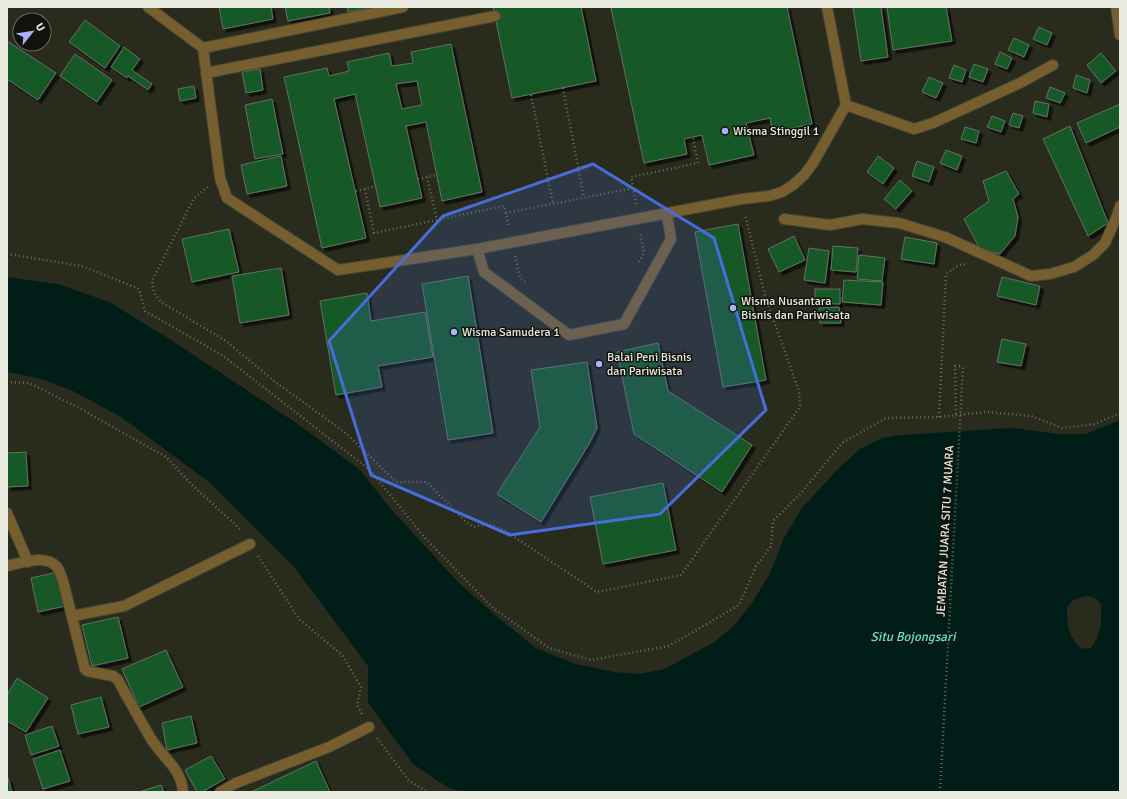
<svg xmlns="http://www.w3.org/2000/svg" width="1127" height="799" viewBox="0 0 1127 799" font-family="Signika,sans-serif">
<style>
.water{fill:#001d18;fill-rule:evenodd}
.building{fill:#165828;stroke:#637164;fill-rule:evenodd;filter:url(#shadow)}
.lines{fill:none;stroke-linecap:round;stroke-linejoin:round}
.lane-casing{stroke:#444637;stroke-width:12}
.street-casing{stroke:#444637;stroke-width:12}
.path{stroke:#6b6d5f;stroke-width:2.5;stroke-dasharray:1 3;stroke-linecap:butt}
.lane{stroke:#765e2e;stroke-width:10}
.street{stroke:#765e2e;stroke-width:10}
.path-bridge{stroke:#6b6d5f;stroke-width:2.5;stroke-dasharray:1 3;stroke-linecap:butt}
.marked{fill:#466dda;fill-opacity:0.2;stroke:#466dda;stroke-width:3;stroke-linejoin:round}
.poi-dot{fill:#a9b0fc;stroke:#12130c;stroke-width:1.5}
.labels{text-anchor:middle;stroke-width:3;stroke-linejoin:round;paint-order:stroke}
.poi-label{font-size:12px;fill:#e8eae0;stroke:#12130c;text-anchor:start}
.street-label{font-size:12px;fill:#e8eae0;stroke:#12130c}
.water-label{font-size:13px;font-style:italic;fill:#52ebd4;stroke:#12130c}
</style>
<defs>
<filter id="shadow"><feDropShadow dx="3.5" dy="3.5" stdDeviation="0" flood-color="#0009"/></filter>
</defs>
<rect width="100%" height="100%" fill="#292b1c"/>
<!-- water -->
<path class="water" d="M7,277L58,284L109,302L168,338L299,425L359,469L390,508L459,583L496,616L536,648L575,664L614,672L640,674L664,669L713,643L734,626L754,600L770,573L784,538L802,508L838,469L860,449L882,438L902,435L1012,428L1058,434H1086L1120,420V792H463L449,788L414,765L368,703V666L294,567L209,482L121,417L73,391L38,378L7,372ZM1084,596L1094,597L1101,604C1102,621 1101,635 1091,648L1082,649C1067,635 1068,627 1067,607L1072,601Z"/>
<!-- building -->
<g class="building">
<polygon points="219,7 271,7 273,19 223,29"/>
<polygon points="285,7 329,7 330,13 288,21"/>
<polygon points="347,7 374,7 348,12"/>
<polygon points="493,7 581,7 596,81 512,98"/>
<polygon points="616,7 787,7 812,124 773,132 770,118 746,123 754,155 709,165 702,135 684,139 687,154 644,163 611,8"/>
<polygon points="853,7 881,7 888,57 861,61"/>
<polygon points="887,7 946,7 952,41 893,50"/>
<polygon points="85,20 120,46 105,68 69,42"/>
<polygon points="1039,27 1052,33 1047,45 1033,39"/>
<polygon points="1014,38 1029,45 1024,57 1008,50"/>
<polygon points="7,41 56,73 38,100 7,79"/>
<path d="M451,44L482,192L442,201L426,122L406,126L422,198L380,207L355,94L334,99L366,238L322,248L284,77L327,68L329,76L349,71L347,62L389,53L392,66L413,63L411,52ZM417,81L422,105L402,109L396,84Z"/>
<polygon points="124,47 140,59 132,70 152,84 148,90 128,76 127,78 111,67"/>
<polygon points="1000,52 1012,58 1007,69 995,64"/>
<polygon points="1101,53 1116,71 1101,83 1087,65"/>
<polygon points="75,54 112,80 97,102 60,76"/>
<polygon points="974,64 988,69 983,82 969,77"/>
<polygon points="954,65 966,70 962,82 949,78"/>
<polygon points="260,69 263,90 246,93 242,72"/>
<polygon points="1076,75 1090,80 1087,93 1073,88"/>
<polygon points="929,77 943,83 936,98 922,92"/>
<polygon points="194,86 196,98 180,101 178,89"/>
<polygon points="1050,87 1065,93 1060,103 1046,98"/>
<polygon points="272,99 283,154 255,159 245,105"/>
<polygon points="1035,101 1049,104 1047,117 1033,113"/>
<polygon points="1120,104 1120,127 1086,143 1077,123"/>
<polygon points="1013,113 1023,116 1019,128 1009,125"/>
<polygon points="992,116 1005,121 1001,132 987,127"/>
<polygon points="1070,126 1108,223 1088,236 1043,139"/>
<polygon points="965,127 979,131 976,143 961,139"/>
<polygon points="946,150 962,156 957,170 940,163"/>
<polygon points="281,156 287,186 247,194 241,165"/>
<polygon points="878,156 894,168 883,184 867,172"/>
<polygon points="917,161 934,167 929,182 912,176"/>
<polygon points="1006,171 1019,194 1013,199 1018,217 1015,236 1000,254 980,249 964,219 989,201 983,181"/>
<polygon points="900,180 912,191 896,209 884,199"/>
<polygon points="738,224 766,380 723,387 695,232"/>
<polygon points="229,229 239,272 192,282 182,239"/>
<polygon points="794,236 805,260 779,272 768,249"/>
<polygon points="905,237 937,243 934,264 901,259"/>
<polygon points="833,246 858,248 856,272 831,270"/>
<polygon points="809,248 829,251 825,283 804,280"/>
<polygon points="859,255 885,258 882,281 857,279"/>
<polygon points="281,268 289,315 240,323 232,276"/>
<polygon points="468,276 493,433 448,440 422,284"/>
<polygon points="1002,277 1040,286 1036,305 997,296"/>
<polygon points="844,280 883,282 881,305 842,302"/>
<polygon points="815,289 840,289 840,304 815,303"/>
<polygon points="367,293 371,321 425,312 433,357 378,366 382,387 336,395 320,301"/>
<polygon points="839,307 841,323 820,323 819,308"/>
<polygon points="1002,339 1026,344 1021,366 997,362"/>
<polygon points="658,343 668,391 752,445 722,492 634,434 617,352"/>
<polygon points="587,362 597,428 589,444 541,522 497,494 540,427 531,370"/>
<polygon points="26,452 28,486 7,487 7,453"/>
<polygon points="663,483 676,550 603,564 590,497"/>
<polygon points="58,572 65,606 38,612 31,578"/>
<polygon points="118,617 128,658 92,666 82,625"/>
<polygon points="166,650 183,687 139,707 122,669"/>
<polygon points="17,678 48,698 26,732 7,721 7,695"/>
<polygon points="101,697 109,727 78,734 71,705"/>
<polygon points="191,716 197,743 167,750 162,723"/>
<polygon points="52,726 59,746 31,755 25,735"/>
<polygon points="60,750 70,781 43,789 33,759"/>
<polygon points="211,756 225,779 202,792 197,792 185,770"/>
<polygon points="316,761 330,792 251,792"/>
<polygon points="8,778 12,792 7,792 7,779"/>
<polygon points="161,785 164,792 139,792"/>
</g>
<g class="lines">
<defs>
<g id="lane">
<polyline points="148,7 203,48 220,178 227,198 338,270 477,249 742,199 769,196 782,192 793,185 804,175 813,163 846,105 827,7"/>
<polyline points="203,48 403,7"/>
<polyline points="206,73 495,16"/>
<polyline points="846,105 914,129 933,123 1020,83 1053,65"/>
<polyline points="477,249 484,272 569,335 624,324 671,239 667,215"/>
</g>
<g id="street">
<polyline points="1116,7 1120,35"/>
<polyline points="784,219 830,225 862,219 899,223 945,237 1031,276 1050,274 1074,267 1093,255 1105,243 1117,216 1120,206"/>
<polyline points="7,513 28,562"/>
<path d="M7,566C21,563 45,554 56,566C60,570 61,576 63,581L85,669L87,671L113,676L118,680C128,699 139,718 150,737C162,758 181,767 183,792"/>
<polyline points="72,616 124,606 250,544"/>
<polyline points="220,792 236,783 329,747 369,727"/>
</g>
</defs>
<!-- lane casing -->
<use href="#lane" class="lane-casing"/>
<!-- street casing -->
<use href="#street" class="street-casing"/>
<!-- path -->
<g class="path">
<polyline points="563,88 584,198"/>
<polyline points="531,95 553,204"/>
<polyline points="427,177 437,220"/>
<polyline points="418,179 437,175"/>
<polyline points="208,187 194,198 152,281 154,293 161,302 226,341 274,381 347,434 396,482 427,482 466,522 474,527 487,524 504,530 597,592 681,575 800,407 799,391 766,299 745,214"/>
<polyline points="365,189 374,233 504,206 509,228"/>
<polyline points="356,191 376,186"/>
<polyline points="636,204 631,177 698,163 693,138"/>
<polyline points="506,213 633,188"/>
<polyline points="7,254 82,266 139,289 145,311 222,355 370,470 425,538 492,607 549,648 591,660 669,646 739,605 756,566 771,546 773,521 802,492 842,443 886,418 939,417 987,412 1031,416 1062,428 1095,424 1120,413"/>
<polyline points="515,256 520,278 525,282"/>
<polyline points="639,262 644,253 640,232"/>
<polyline points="7,382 29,383 79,408 166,457 191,484 242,531"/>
<polyline points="956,414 955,366 963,366"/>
<polyline points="939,417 946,274 959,265 967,264"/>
<polyline points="258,556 299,619 342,655 361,687 357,705 362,714"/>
<polyline points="377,738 409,781 428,792"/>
</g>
<!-- lane -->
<use href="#lane" class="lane"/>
<!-- street -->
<use href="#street" class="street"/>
<!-- path-bridge -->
<polyline class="path-bridge" points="940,792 963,366"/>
</g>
<!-- marked area -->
<path class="marked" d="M593,164L714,238L766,410L660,514L510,535L371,475L329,341L443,216Z"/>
<!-- markers -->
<g class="poi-dot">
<circle cx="725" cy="131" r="4"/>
<circle cx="733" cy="308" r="4"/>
<circle cx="454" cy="332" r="4"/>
<circle cx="599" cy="364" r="4"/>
</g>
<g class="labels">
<!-- poi labels -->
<g class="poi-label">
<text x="733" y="135">Wisma Stinggil 1</text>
<text x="741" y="305">Wisma Nusantara<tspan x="741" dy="14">Bisnis dan Pariwisata</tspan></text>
<text x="462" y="336">Wisma Samudera 1</text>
<text x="607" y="361">Balai Peni Bisnis<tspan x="607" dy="14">dan Pariwisata</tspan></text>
</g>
<!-- street labels -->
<g class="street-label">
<text transform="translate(945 531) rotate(-87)" y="4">JEMBATAN JUARA SITU 7 MUARA</text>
</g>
<!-- water labels -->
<g class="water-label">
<text x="913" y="641">Situ Bojongsari</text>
</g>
</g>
<!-- border -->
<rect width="1127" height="799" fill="none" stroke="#e8eae0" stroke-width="16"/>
<!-- north arrow -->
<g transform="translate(32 32) rotate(60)"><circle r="19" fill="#12130c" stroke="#686961"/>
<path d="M0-3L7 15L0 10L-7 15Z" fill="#a9b0fc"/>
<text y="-6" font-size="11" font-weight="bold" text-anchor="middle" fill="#e8eae0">U</text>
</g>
</svg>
